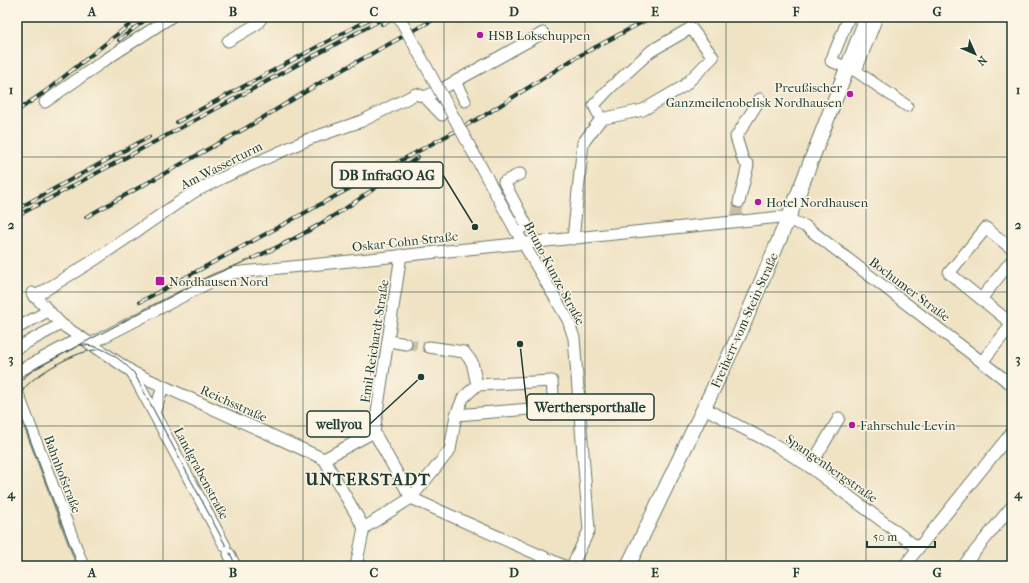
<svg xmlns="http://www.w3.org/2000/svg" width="1029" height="583" viewBox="0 0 1029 583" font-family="'IM FELL French Canon',serif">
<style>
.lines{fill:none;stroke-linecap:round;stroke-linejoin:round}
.minor-tunnel{stroke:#c6c2a7;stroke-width:11;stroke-dasharray:11 5.5;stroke-linecap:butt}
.minor-casing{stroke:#687766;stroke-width:13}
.major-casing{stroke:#687766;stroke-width:16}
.minor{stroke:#fff;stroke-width:11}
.major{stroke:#fff;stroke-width:14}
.tram{stroke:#1f3d34;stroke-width:1}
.rail-casing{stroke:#1f3d34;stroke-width:4}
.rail{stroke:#fcf5e5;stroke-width:2.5;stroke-dasharray:8;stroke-linecap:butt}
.minor-bridge-casing{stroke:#687766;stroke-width:13;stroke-linecap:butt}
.minor-bridge{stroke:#fff;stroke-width:11}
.grid{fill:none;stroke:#1f3d34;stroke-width:1;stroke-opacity:0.55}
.poi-dot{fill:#b5179e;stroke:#fcf5e5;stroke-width:1.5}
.labels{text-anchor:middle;stroke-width:3;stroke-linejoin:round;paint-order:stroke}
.poi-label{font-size:13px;fill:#1f3d34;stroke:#fcf5e5;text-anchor:start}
.street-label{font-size:13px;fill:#1f3d34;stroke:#fcf5e5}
.district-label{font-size:17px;font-weight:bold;letter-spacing:1px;fill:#1f3d34;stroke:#fcf5e5}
.leader{fill:none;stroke:#1f3d34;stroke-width:1.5}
.callout-dot{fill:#1f3d34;stroke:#fcf5e5;stroke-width:1.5}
.callout{fill:#fcf5e5;stroke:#1f3d34;stroke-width:1.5}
.callout-label{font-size:14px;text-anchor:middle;font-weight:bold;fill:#1f3d34}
.neatline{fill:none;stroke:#1f3d34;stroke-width:1.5}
.grid-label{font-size:13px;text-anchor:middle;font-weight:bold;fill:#1f3d34}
</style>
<rect width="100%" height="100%" fill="#fcf5e5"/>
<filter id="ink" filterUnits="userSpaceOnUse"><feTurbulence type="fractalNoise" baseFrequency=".025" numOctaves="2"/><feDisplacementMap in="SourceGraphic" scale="8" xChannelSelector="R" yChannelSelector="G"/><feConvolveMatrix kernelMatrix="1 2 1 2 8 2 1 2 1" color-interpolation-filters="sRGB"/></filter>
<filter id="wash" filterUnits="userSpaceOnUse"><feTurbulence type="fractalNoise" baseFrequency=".012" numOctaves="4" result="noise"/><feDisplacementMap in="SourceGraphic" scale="16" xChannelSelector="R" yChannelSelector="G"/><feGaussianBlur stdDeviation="0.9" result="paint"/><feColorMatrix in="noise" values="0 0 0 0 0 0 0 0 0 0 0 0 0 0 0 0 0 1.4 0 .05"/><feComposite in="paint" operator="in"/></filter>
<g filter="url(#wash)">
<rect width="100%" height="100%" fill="#f0e3c4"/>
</g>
<g filter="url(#ink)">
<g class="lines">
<!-- minor-tunnel -->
<g class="minor-tunnel">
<polyline points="736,217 739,202"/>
<polyline points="406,344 429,347"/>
</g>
<defs>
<g id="minor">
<polyline points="849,17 831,61 856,71 877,17"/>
<polyline points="228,41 257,24 262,17"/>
<polyline points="856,71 907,106"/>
<polyline points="455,82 465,101"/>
<polyline points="447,86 543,33"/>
<polyline points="425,97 442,115"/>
<polyline points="45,102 105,60 171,17"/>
<polyline points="739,202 748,165 743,160 736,137 760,99"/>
<polyline points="515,229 568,320 574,338 589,530 572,566"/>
<polyline points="517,232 526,224 504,182 520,174"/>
<polyline points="573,239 583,143 601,119 643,110 684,86 713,57 691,28 651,51 610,88 594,105 601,119"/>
<polyline points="1012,249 986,228 949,273 1012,324"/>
<polyline points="32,293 61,324 134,373 324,459"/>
<polyline points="34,297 96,259 194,192 222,178 309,139 362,121 416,94 425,97 435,92"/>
<polyline points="981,299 1012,260"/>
<polyline points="17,328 48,311"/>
<polyline points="389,341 406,344"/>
<polyline points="90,344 216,279 232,273 781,217 805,226 1012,385"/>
<polyline points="429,347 464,352 472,362 477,385"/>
<polyline points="17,348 61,324"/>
<polyline points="982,362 1012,324"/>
<polyline points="17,372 80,338"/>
<polyline points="132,372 225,546"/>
<polyline points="17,391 83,566"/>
<polyline points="704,408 777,446 810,467 918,548"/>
<polyline points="154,413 163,387"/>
<polyline points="456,415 554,407"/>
<polyline points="374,432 401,255"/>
<polyline points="374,432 411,498"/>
<polyline points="324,459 364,528"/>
<polyline points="324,459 374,432"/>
<polyline points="810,467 839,418"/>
<polyline points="411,498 564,566"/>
<polyline points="364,528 411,498 450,450 456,415 463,398 477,385 552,381 554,407 579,406"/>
<polyline points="229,554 235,566"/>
<polyline points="356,566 364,528"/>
<polyline points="904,566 1012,432"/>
<polyline points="963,566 1012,506"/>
</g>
<polyline id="major" points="628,566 739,335 795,202 867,17"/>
</defs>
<!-- minor casing -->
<use href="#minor" class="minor-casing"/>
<!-- major casing -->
<use href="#major" class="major-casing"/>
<!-- minor -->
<use href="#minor" class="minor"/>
<!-- major -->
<use href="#major" class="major"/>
<!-- tram -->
<g class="tram">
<path d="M78,345C100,343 120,358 134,373L226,546"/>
<polyline points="17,392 23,378 36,368 204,279 253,258"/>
<polyline points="17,405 78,566"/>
<path d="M20,410C19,403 20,395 24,389C33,375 80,349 96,350"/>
<polyline points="230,553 236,566"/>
</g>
<defs>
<g id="rail">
<polyline points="382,24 399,17"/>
<polyline points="119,40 149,17"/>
<polyline points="17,111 46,91 139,17"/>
<polyline points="177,122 373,17"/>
<polyline points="17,209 149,137"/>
<polyline points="17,216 386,17"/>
<polyline points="86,217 246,128 333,75 438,17"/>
<path d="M253,258C314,233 365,196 418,157"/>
<polyline points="140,302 485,115 575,58 652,17"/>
</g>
</defs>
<!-- rail casing -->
<use href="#rail" class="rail-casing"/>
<!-- rail -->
<use href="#rail" class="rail"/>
<defs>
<polyline id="minor-bridge" points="399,17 515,229"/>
</defs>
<!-- minor-bridge casing -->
<use href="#minor-bridge" class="minor-bridge-casing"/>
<!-- minor-bridge -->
<use href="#minor-bridge" class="minor-bridge"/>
</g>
</g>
<!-- grid -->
<path class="grid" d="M163,17V566M303,17V566M444,17V566M585,17V566M726,17V566M866,17V566M17,157H1012M17,292H1012M17,426H1012"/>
<!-- markers -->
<g class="poi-dot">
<circle cx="480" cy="35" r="4"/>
<circle cx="850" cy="94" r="4"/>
<circle cx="758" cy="202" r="4"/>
<rect x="155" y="276" width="10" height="10" rx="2"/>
<circle cx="852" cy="425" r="4"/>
</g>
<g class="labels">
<!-- poi labels -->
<g class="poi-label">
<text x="488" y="40">HSB Lokschuppen</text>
<text x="842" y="92" text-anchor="end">Preußischer<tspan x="842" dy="15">Ganzmeilenobelisk Nordhausen</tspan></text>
<text x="766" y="207">Hotel Nordhausen</text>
<text x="169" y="286">Nordhausen Nord</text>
<text x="860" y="430">Fahrschule Levin</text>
</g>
<!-- street labels -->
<g class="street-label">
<text transform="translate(221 165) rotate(-27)" y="5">Am Wasserturm</text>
<text transform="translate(405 241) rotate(-6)" y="5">Oskar-Cohn-Straße</text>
<text transform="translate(555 273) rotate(62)" y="5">Bruno-Kunze-Straße</text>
<text transform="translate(910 289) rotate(37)" y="5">Bochumer Straße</text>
<text transform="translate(744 320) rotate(-66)" y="5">Freiherr-vom-Stein-Straße</text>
<text transform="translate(374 341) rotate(-81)" y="5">Emil-Reichardt-Straße</text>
<text transform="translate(234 403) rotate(24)" y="5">Reichsstraße</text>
<text transform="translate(832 468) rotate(35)" y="5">Spangenbergstraße</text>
<text transform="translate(202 473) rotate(62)" y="5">Landgrabenstraße</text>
<text transform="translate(63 474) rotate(69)" y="5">Bahnhofstraße</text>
</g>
<!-- district labels -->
<g class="district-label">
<text x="368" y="485">UNTERSTADT</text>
</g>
</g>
<!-- callouts -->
<path class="leader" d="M475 227L443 175M520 344L527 407M421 377L370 424"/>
<g class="callout-dot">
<circle cx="475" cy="227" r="4"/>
<circle cx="520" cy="344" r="4"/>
<circle cx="421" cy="377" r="4"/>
</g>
<g class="callout">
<rect x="332" y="162" width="111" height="26" rx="4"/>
<rect x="527" y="394" width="127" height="26" rx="4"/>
<rect x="307" y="411" width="63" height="26" rx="4"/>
</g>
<g class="callout-label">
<text x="387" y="180">DB InfraGO AG</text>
<text x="590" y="412">Werthersporthalle</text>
<text x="339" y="429">wellyou</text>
</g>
<!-- margin -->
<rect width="1029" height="583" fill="none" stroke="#fcf5e5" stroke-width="44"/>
<!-- north arrow -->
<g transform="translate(975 54) rotate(135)" stroke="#fcf5e5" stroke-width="3" paint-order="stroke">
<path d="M0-3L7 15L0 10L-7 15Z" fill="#1f3d34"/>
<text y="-6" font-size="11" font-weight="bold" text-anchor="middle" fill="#1f3d34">N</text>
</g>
<!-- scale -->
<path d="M867 541v6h68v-6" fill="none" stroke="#1f3d34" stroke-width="2"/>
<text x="873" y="541" font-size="12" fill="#1f3d34" stroke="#fcf5e5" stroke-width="3" paint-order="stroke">50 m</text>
<rect x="22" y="22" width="985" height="539" class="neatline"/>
<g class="grid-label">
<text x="92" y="16">A</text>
<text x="233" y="16">B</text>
<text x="374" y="16">C</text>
<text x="514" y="16">D</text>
<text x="655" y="16">E</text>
<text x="796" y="16">F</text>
<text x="937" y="16">G</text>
<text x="11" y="94">1</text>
<text x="1018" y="94">1</text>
<text x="11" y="229">2</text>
<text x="1018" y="229">2</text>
<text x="11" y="363">3</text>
<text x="1018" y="363">3</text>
<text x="11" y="498">4</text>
<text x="1018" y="498">4</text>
<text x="92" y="577">A</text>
<text x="233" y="577">B</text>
<text x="374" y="577">C</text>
<text x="514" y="577">D</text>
<text x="655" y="577">E</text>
<text x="796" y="577">F</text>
<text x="937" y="577">G</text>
</g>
</svg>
